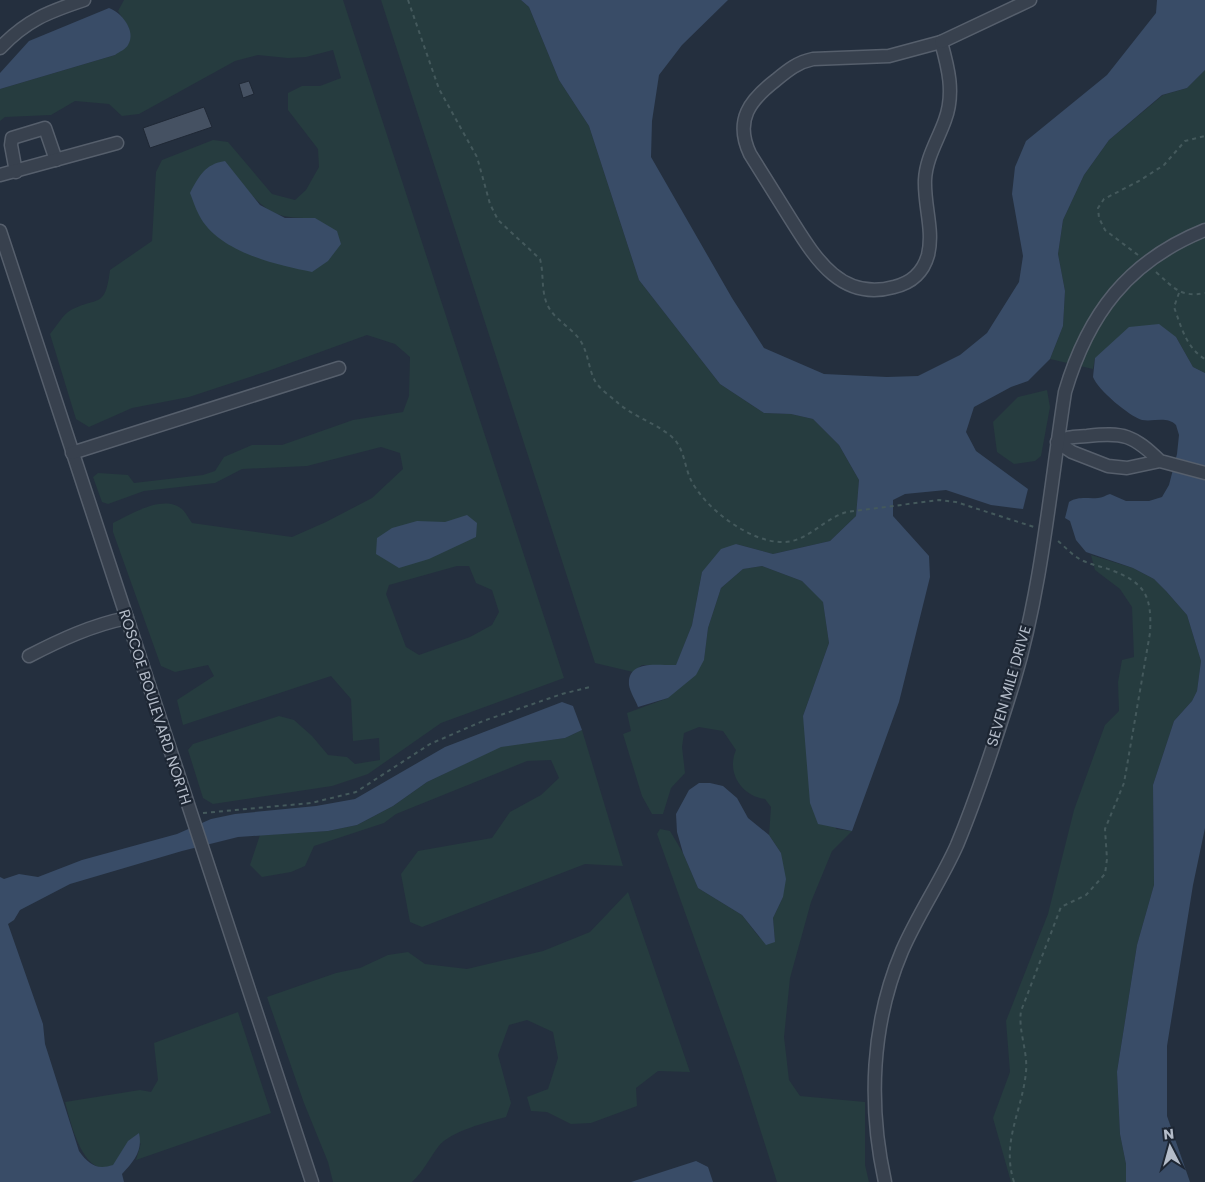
<svg xmlns="http://www.w3.org/2000/svg" width="1205" height="1182" viewBox="0 0 1205 1182" font-family="Poppins,sans-serif">
<style>
.green{fill:#263c3f;fill-rule:evenodd}
.water{fill:#394c67}
.building{fill:#455162;stroke:#1f2835}
.lines{fill:none;stroke-linecap:round;stroke-linejoin:round}
.minor-casing{stroke:#565f6c;stroke-width:15}
.path{stroke:#44595c;stroke-width:2;stroke-dasharray:4 4;stroke-linecap:butt}
.minor{stroke:#38414e;stroke-width:12}
.labels{text-anchor:middle;stroke-width:4.5;stroke-linejoin:round;paint-order:stroke}
.street-label{font-size:15px;fill:#b4bcc9;stroke:#1d2633}
</style>
<rect width="100%" height="100%" fill="#242f3e"/>
<!-- green -->
<g class="green">
<path d="M124,0H343L564,678L441,723L368,774L332,786L213,804L203,798L188,750L193,744L279,716L294,720L312,736L328,755L347,757L355,764L380,760L379,738L353,741L351,699L331,676L183,725L177,700L214,676L208,665L175,672L161,666L113,532V523C132,514 164,493 183,510C186,513 189,519 192,523L292,537L326,522L372,498L403,469L400,453L381,447L307,466L242,469L215,483L144,491L108,504L102,502L93,477L98,473L128,475L134,483L203,475L215,471L224,457L252,445H282L353,420L403,412L409,396L410,357L395,344L367,335L268,371L189,397L132,408L89,427L76,419L50,334C56,327 63,314 71,310C99,296 105,309 110,270L152,241L156,172L162,160L213,140L228,142L272,194L295,200L306,190L319,167L318,149L288,110V93L302,86H320L341,78L333,50L306,57L288,58L258,55L235,61L139,114L122,116L109,104L75,101L51,115L5,117L0,121V89L115,55L129,28L118,11ZM244,187C270,215 277,218 315,218L222,240ZM457,566H469L476,583L492,590L499,612L492,625L470,637L419,655L406,647L386,594L389,585Z"/>
<polygon points="381,0 521,0 529,7 559,80 589,126 639,280 720,384 764,413 791,414 813,419 839,445 859,480 856,516 830,541 773,554 736,544 702,572 692,625 676,666 642,665 633,672 595,663"/>
<polygon points="1205,70 1205,373 1193,367 1176,337 1095,358 1093,369 1050,359 1063,326 1065,291 1058,254 1063,220 1084,175 1109,140 1163,95 1187,88"/>
<polygon points="1047,390 1050,407 1041,456 1035,461 1014,464 997,452 993,422 1018,397"/>
<polygon points="1091,555 1133,568 1154,579 1166,591 1187,615 1201,661 1197,691 1192,701 1174,721 1153,785 1154,885 1137,945 1117,1072 1120,1134 1126,1164 1126,1182 1011,1182 993,1118 1010,1072 1006,1021 1048,914 1074,810 1105,725 1119,711 1118,682 1122,660 1134,657 1132,607 1120,589 1095,570"/>
<path d="M762,566L802,581L823,601L829,643L803,716L836,829L852,831L832,851L811,902L790,978L784,1037L789,1080L800,1096L865,1102V1165L869,1182H777L741,1069L657,834L660,829L670,831L683,853L698,888L742,915L759,937L775,942L773,918L783,897L781,853L769,835L771,807L765,799C742,796 726,773 736,750L723,731L699,727L684,733L682,747L685,773L671,788L663,814H652L642,796L623,734L631,731L627,713L668,698L704,659L708,628L721,588L743,569Z"/>
<polygon points="582,730 623,866 585,864 422,927 410,922 401,874 418,851 492,838 510,812 541,795 559,778 551,760 527,761 396,814 384,823 314,846 305,866 291,872 262,877 250,865 260,835 328,831 357,825 393,806 427,782 501,746 565,738"/>
<path d="M628,892L690,1072L658,1071L636,1088L637,1106L591,1123L571,1124L547,1112L531,1111L527,1097L548,1089L558,1058L553,1032L527,1020L509,1025L498,1055L511,1103L506,1117C488,1122 450,1131 438,1147C429,1159 423,1172 412,1182H333L328,1162L304,1103L267,997L336,973L360,968L388,955L408,952L425,964L467,969L543,951L590,932Z"/>
<path d="M238,1012L271,1113L136,1160L141,1143C132,1150 123,1158 114,1165C83,1182 70,1119 65,1102L140,1090L151,1092L158,1080L154,1043Z"/>
</g>
<!-- water -->
<g class="water">
<path d="M521,0H728L682,45L659,75L652,121L651,157L732,298L764,348L824,374L887,377L918,376L960,355L987,333L1019,282L1023,256L1012,194L1015,167L1026,141L1107,75L1156,13L1157,0H1205V70L1187,88L1162,95L1109,140L1084,175L1063,220L1058,254L1065,291L1063,326L1050,359L1028,381L1011,387L974,407L966,432L976,451L1028,489L1023,509L991,505L946,490L905,494L893,500V516L929,556L930,577L899,702L852,831L818,824L810,803L803,716L829,643L823,602L802,581L762,566L743,569L721,588L708,628L704,660L696,675L668,698L638,707C636,701 630,692 629,685C627,659 660,666 676,665L692,625L702,572L721,549L736,544L773,554L830,541L856,516L859,480L839,445L813,419L791,414L764,413L720,384L639,280L589,126L559,80L529,7Z"/>
<path d="M109,8C121,12 137,31 128,45C126,49 119,52 115,55L0,89V73L29,41Z"/>
<path d="M225,161L260,205L285,218H315L337,231L341,244L328,261L312,272C275,265 217,251 199,215C195,208 193,200 190,193C199,176 205,164 225,161Z"/>
<path d="M1159,324L1176,337L1193,367L1205,373V828L1193,885L1167,1046V1116L1190,1182H1126V1164L1120,1134L1117,1072L1137,945L1154,885L1153,785L1174,721L1192,701L1197,691L1201,661L1187,615L1166,591L1154,579L1133,568L1086,552L1076,540L1070,521L1065,518L1069,502C1079,496 1087,499 1098,498C1102,498 1106,495 1110,494L1126,501H1149L1162,497L1169,485L1177,454L1179,435L1176,425C1167,416 1154,422 1142,420C1129,416 1098,390 1093,377L1095,358L1129,327Z"/>
<polygon points="467,515 477,523 476,537 429,559 399,568 376,554 377,538 392,528 417,521 445,522"/>
<path d="M562,702L573,706L582,730L565,738L501,747L427,782L393,806L357,825L328,831L238,837L182,851L70,884L20,910L14,920L8,924L43,1024L45,1044L79,1151C89,1165 97,1170 113,1165L128,1141L139,1133C143,1151 134,1161 122,1174L124,1182H0V877L4,879L19,874L38,877L82,860L177,834L211,819L235,814L316,806L355,799L445,747Z"/>
<polygon points="699,783 710,783 723,786 737,798 748,818 769,835 781,853 786,879 783,897 773,918 775,942 766,945 742,915 698,888 683,853 677,832 676,814 689,790"/>
<polygon points="696,1161 708,1167 713,1182 631,1182"/>
</g>
<!-- building -->
<g class="building">
<polygon points="249,81 254,94 243,98 239,84"/>
<polygon points="204,107 212,127 150,148 143,128"/>
</g>
<g class="lines">
<defs>
<g id="minor">
<path d="M941,42C948,67 955,93 945,120C938,140 926,158 925,180C924,206 934,230 928,255C923,273 911,283 894,287C840,302 814,256 790,218C777,197 763,175 750,154C734,120 750,100 776,80C788,70 798,62 813,59L889,56Z"/>
<polyline points="941,42 1030,0"/>
<path d="M0,48C27,20 48,12 84,0"/>
<polyline points="16,172 11,145 12,138 45,128 56,160"/>
<polyline points="0,175 117,143"/>
<polyline points="0,231 312,1182"/>
<polyline points="72,453 339,368"/>
<path d="M1160,461C1133,435 1124,432 1087,436C1075,437 1068,436 1057,442L1072,452L1108,466L1127,468L1160,461L1205,473"/>
<path d="M29,656C60,640 92,625 127,618"/>
<path d="M885,1182C868,1105 871,1024 902,951C918,914 941,881 957,845C979,792 997,736 1014,681C1042,588 1050,488 1065,392C1088,314 1128,261 1205,230"/>
</g>
</defs>
<!-- minor casing -->
<use href="#minor" class="minor-casing"/>
<!-- path -->
<g class="path">
<path d="M408,0L439,89L477,157L490,204L498,220L540,259C544,274 541,290 547,304C554,320 570,326 580,340C588,352 588,366 594,379C598,388 610,396 618,403C634,417 656,423 672,437C684,448 684,464 690,478C703,507 750,543 783,542C808,542 824,518 847,512L939,500L956,502L1034,527"/>
<polyline points="1138,255 1105,230 1099,218 1098,208 1104,199 1139,181 1164,165 1185,141 1205,136"/>
<path d="M1156,272C1173,287 1180,298 1205,293"/>
<path d="M1179,293L1174,307C1181,326 1186,348 1205,359"/>
<polyline points="203,813 311,803 356,792 430,744 483,721 562,694 590,687"/>
<path d="M1014,1182C1001,1142 1022,1112 1026,1072C1028,1051 1018,1031 1021,1011L1061,907L1086,895L1105,874L1107,859L1105,829L1124,783L1150,633C1152,597 1146,583 1111,570C1100,566 1087,564 1078,558C1070,553 1064,546 1057,540"/>
</g>
<!-- minor -->
<use href="#minor" class="minor"/>
</g>
<g class="labels">
<!-- street labels -->
<g class="street-label">
<text transform="translate(1009 686) rotate(-74)" y="5">SEVEN MILE DRIVE</text>
<text transform="translate(155 707) rotate(72)" y="5">ROSCOE BOULEVARD NORTH</text>
</g>
</g>
<!-- north arrow -->
<g transform="translate(1170 1147) rotate(354)" stroke="#1d2633" stroke-width="4" paint-order="stroke">
<path d="M0-4L9 19L0 12L-9 19Z" fill="#b4bcc9"/>
<text y="-8" font-size="14" font-weight="bold" text-anchor="middle" fill="#b4bcc9">N</text>
</g>
</svg>
